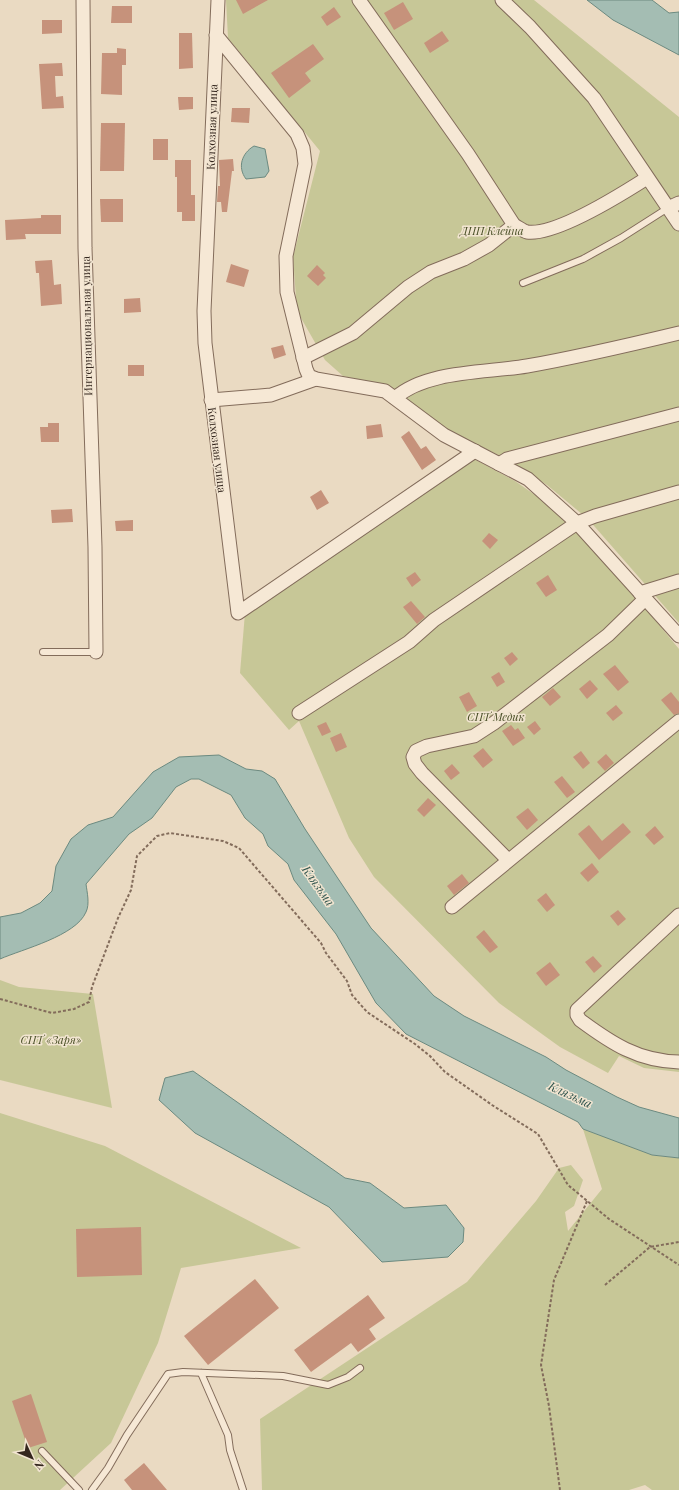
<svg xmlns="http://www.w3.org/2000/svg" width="679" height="1490" viewBox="0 0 679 1490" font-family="'Playfair Display',serif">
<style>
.green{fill:#c7c797}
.water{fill:#a4bdb3;stroke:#6c8a80}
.building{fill:#c6927b}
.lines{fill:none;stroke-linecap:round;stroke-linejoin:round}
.service-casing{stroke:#836c5b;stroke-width:8}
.minor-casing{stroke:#836c5b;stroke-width:15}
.path{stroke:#836c5b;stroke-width:2;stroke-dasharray:3 2;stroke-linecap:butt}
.service{stroke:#f6e8d5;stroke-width:6}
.minor{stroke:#f6e8d5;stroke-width:13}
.labels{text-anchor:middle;stroke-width:3;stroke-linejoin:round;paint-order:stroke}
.street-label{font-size:11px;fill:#34261e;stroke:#f2e5d1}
.park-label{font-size:11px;font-style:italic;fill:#494f26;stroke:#f2e5d1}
.water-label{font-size:12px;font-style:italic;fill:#2e534c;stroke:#f2e5d1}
</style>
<rect width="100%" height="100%" fill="#eadac2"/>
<!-- green -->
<g class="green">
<polygon points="226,0 534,0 679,117 679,623 588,519 547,485 507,459 452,433 388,386 343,376 325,360 297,311 293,257 320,151 228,38"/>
<polygon points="472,458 515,481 545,502 576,532 646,609 679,649 679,1072 644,1068 619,1056 608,1073 560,1047 499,1003 374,877 349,838 299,721 289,730 240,673 245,613"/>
<polygon points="0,980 19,987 93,994 112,1108 0,1080"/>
<polygon points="0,1113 105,1146 301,1248 181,1268 158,1343 111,1443 60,1490 0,1490"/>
<polygon points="583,1129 652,1155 679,1158 679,1490 652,1490 645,1485 629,1490 262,1490 260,1419 467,1282 536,1201 559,1168 571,1165 583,1180 574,1206 565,1212 568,1231 602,1189"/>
</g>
<!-- water -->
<g class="water">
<polygon points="587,0 652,0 669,13 679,12 679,55 613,20"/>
<path d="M254,146L265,149L269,171L265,177L246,179C237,167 242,153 254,146Z"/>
<path d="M219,755L246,769L262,771L275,779L305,829L371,928L434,996L464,1016L546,1057L566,1070L617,1097L639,1107L679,1118V1158L652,1155L583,1129L578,1122L406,1034L376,1003L336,934L294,880L288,864L268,846L263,834L245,818L231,795L199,779H191L176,787L152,818L129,834L86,884C87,892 90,904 86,912C76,936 23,949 0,959V917L21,913L40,903L52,891L56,866L71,839L88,825L113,817L153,772L179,757Z"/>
<polygon points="193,1071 345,1178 370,1183 404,1208 446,1205 464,1228 463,1242 448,1257 382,1262 329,1207 195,1133 159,1100 165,1078"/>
</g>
<!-- building -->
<g class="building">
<polygon points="236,0 268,0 243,14"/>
<polygon points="403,2 413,19 394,30 384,13"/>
<polygon points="112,6 132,6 132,23 111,23"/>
<polygon points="334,7 341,17 327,26 321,17"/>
<polygon points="42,20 62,20 62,33 42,34"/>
<polygon points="442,31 449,41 430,53 424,43"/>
<polygon points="179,33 192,33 193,68 179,69"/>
<polygon points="313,44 324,59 305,73 311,81 289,98 271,73"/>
<polygon points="117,48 126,49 126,65 122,65 122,95 101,94 102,53 117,53"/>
<polygon points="62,63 63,76 55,76 56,97 63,96 64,108 42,109 39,64"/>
<polygon points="178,97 193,97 193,109 179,110"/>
<polygon points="232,108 250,108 249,123 231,122"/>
<polygon points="101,123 125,123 124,171 100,171"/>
<rect x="153" y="139" width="15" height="21"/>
<polygon points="233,159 234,171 232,171 227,212 222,212 221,202 217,202 218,186 220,186 219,160"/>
<polygon points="175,160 191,160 191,195 195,195 195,221 182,221 182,212 177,212 177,177 175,177"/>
<polygon points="100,199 123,199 123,222 101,222"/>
<polygon points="41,215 61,215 61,234 25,234 26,239 6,240 5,220 41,218"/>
<polygon points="52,260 54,285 61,284 62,304 41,306 39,273 36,273 35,261"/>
<polygon points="231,264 249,270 244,287 226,282"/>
<polygon points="317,265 325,273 323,275 326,278 318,286 307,276"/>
<polygon points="140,298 141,312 124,313 124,299"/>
<polygon points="283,345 286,355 274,359 271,348"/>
<rect x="128" y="365" width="16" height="11"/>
<polygon points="48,423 59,423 59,442 41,442 40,427 48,427"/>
<polygon points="381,424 383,437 367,439 366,426"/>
<polygon points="409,431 421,449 426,446 436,460 422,470 401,437"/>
<polygon points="321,490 329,503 317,510 310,497"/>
<polygon points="72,509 73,522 52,523 51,510"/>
<polygon points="133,520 133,531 116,531 115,521"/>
<polygon points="489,533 498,540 490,549 482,541"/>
<polygon points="415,572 421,580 412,587 406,578"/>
<polygon points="548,575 557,590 546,597 536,583"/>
<polygon points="411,601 425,617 417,624 403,607"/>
<polygon points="512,652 518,659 510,666 504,658"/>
<polygon points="615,665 629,682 618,691 603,674"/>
<polygon points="499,672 505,682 497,687 491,677"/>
<polygon points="590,680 598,689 587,699 579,689"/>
<polygon points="553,688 561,697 550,706 542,697"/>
<polygon points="469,692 477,706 467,712 459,697"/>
<polygon points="671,692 679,702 679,713 674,715 661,700"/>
<polygon points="616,705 623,713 613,721 606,713"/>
<polygon points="535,721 541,729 534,735 527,727"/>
<polygon points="326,722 331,732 322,736 317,726"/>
<polygon points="511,725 515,730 518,728 525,738 513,746 502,731"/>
<polygon points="341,733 347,747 336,752 330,738"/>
<polygon points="483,748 493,760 483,768 473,756"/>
<polygon points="581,751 590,763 583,769 573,757"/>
<polygon points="606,754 614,763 605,771 597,762"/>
<polygon points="452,764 460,773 451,780 444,771"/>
<polygon points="562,776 575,792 567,798 554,782"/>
<polygon points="428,798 436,805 424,817 417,810"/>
<polygon points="528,808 538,820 527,830 516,817"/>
<polygon points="623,823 631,832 599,860 578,834 589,825 602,841"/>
<polygon points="655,826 664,837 654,845 645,835"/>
<polygon points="592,863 599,872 588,882 580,873"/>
<polygon points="462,874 469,883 454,895 447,886"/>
<polygon points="546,893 555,905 547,912 537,900"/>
<polygon points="618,910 626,919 618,926 610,916"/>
<polygon points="484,930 498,947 490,953 476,937"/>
<polygon points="593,956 602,966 594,973 585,962"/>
<polygon points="550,962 560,975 546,986 536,973"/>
<polygon points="141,1227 142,1275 77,1277 76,1229"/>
<polygon points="255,1279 279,1308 208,1365 184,1336"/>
<polygon points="368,1295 385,1318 369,1329 376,1339 358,1352 351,1343 311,1372 294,1350"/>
<polygon points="31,1394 47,1442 28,1448 12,1401"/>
<polygon points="144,1463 167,1490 132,1490 124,1480"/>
</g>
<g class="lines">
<defs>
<g id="service">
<polyline points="523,283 583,259 621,238 668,208"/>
<polyline points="43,652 96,652"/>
<polyline points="201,1373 228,1435 230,1450 243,1490"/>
<polyline points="42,1451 79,1490"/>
<polyline points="92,1490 108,1468 127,1435 168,1374 183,1372 283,1376 328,1385 348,1377 360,1368"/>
</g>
<g id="minor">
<polyline points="83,0 85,248 95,547 96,652"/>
<polyline points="218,0 204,311 205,343 238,613 475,451"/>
<path d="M359,0L468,154L514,225C518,227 523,231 527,232C555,236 622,194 647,178"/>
<polyline points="502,0 530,27 594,98 679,224"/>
<polyline points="216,35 297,134 303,148 305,164 286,256 287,292 306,369 309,376 316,379 385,391 444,435 528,479 577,523 679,636"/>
<polyline points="668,208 679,203"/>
<polyline points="303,358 353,333 408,287 431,272 464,259 489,245 514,225"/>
<path d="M395,398C427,370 486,373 527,366C578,357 629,345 679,333"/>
<polyline points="211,400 271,395 316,379"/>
<polyline points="499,464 507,459 679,414"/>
<polyline points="640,593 679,581"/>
<polyline points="299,713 409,642 434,620 577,523 595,516 679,492"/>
<polyline points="508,860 422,773 415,764 413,757 416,751 427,746 474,736 494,723 608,635 645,599"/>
<polyline points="452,907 679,721"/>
<path d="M679,915L577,1010V1015L580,1020C611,1043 638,1061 679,1062"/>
</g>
</defs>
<!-- service casing -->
<use href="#service" class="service-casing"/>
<!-- minor casing -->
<use href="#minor" class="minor-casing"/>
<!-- path -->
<g class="path">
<polyline points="0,999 52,1013 74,1009 89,1002 92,987 118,918 131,890 137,856 157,836 170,833 223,841 239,848 321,943 326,953 347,981 352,995 367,1012 415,1044 430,1056 445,1072 492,1105 538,1134 568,1185 609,1219 679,1265"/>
<polyline points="605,1285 650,1247 679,1242"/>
<polyline points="560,1490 549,1406 541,1365 554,1280 587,1201"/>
</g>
<!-- service -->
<use href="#service" class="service"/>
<!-- minor -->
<use href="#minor" class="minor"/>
</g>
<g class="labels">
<!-- street labels -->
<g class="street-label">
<text transform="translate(212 127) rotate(-88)" y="4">Колхозная улица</text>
<text transform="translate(87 326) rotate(-91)" y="4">Интернациональная улица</text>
<text transform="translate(217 450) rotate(83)" y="4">Колхозная улица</text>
</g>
<!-- park labels -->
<g class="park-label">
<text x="492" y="235">ДНП Клейна</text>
<text x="496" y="721">СНТ Медик</text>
<text x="51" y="1044">СНТ «Заря»</text>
</g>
<!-- water labels -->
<g class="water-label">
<text transform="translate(318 886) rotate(55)" y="4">Клязьма</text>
<text transform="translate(570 1095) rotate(25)" y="4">Клязьма</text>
</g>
</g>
<!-- north arrow -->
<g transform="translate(32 1458) rotate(134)" stroke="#f2e5d1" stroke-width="3" paint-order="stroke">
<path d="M0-3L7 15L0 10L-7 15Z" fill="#34261e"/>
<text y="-6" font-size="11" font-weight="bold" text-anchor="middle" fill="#34261e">N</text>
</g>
</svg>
